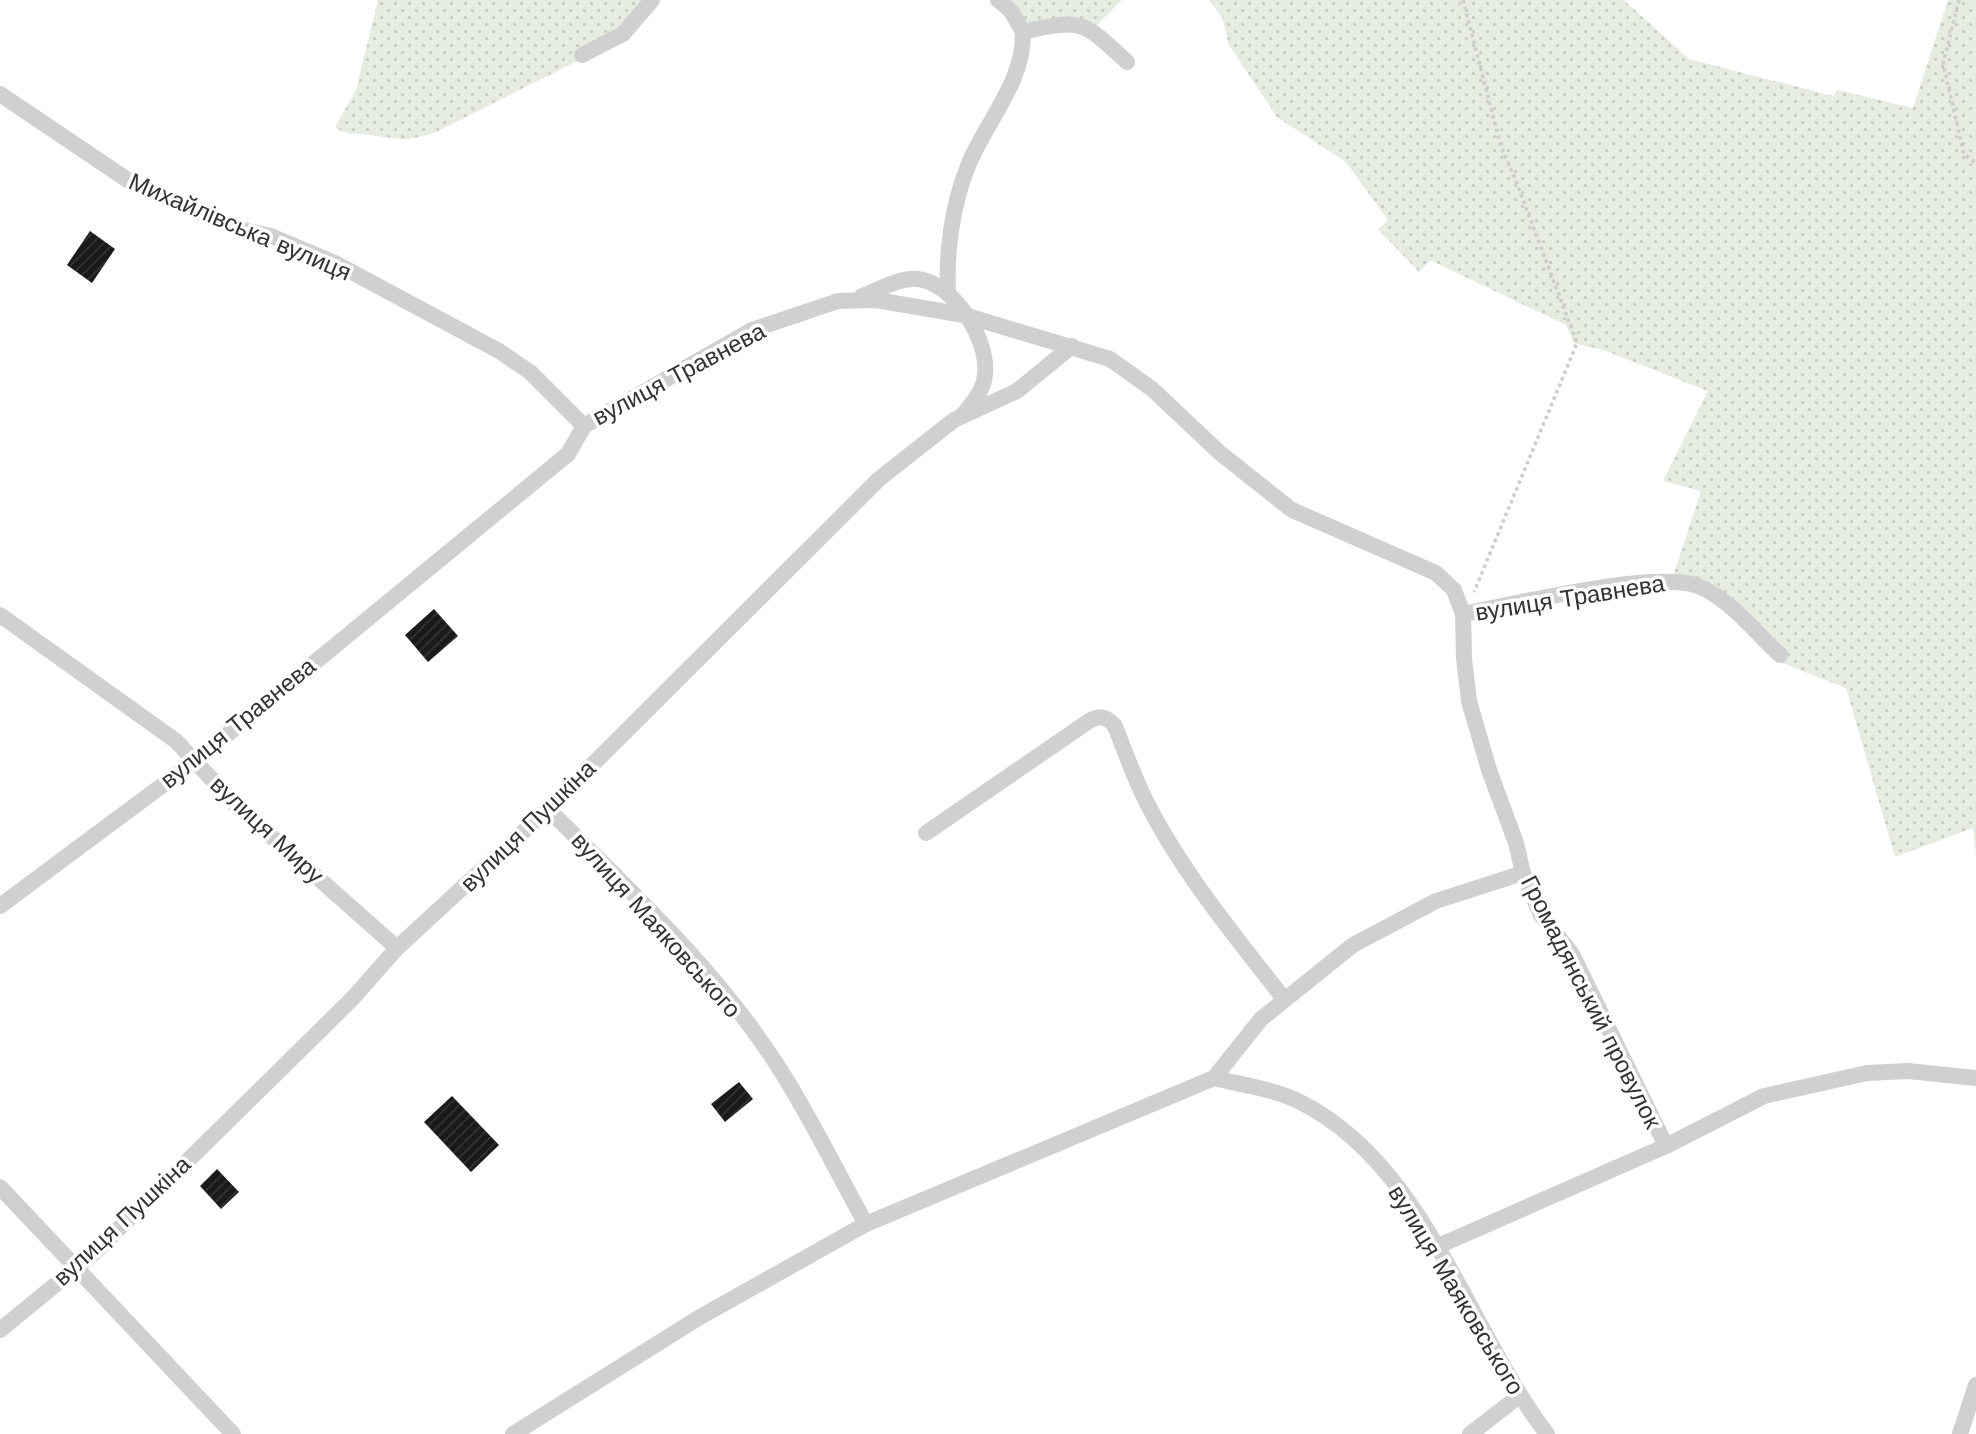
<svg xmlns="http://www.w3.org/2000/svg" width="1976" height="1434" viewBox="0 0 1976 1434" font-family="'Work Sans',sans-serif">
<style>
.grass{fill:url(#grass-dots)}
.building{fill:url(#building-hatch)}
.lines{fill:none;stroke-linecap:round;stroke-linejoin:round}
.path{stroke:#cdcdcd;stroke-width:3.5;stroke-dasharray:3.5 3.5;stroke-linecap:butt}
.minor{stroke:#d0d0d0;stroke-width:16}
.labels{text-anchor:middle;stroke-width:7;stroke-linejoin:round;paint-order:stroke}
.street-label{font-size:24px;fill:#333;stroke:#fff}
</style>
<defs>
<pattern id="grass-dots" width="8" height="8" patternUnits="userSpaceOnUse" patternTransform="scale(1.75)"><rect width="8" height="8" fill="#e6ecdf"/><path d="M2 2h.1M6 6h.1" fill="none" stroke="#c6cbc0" stroke-width="1.8" stroke-linecap="round"/></pattern>
<pattern id="building-hatch" width="6" height="6" patternUnits="userSpaceOnUse" patternTransform="scale(1.75)"><rect width="6" height="6" fill="#1a1a1a"/><path d="M-1 1l2-2M0 6l6-6M5 7l2-2" fill="none" stroke="#333"/></pattern>
</defs>
<rect width="100%" height="100%" fill="#fff"/>
<!-- grass -->
<g class="grass">
<path d="M378,0H659L625,37L434,133C398,144 395,137 361,134C349,133 345,134 335,127L356,90Z"/>
<polygon points="992,0 1122,0 1094,28 1014,21"/>
<polygon points="1209,0 1624,0 1689,59 1833,96 1837,90 1913,108 1948,0 1976,0 1976,854 1973,828 1895,857 1846,688 1782,663 1782,651 1737,609 1673,576 1701,491 1663,481 1708,391 1606,351 1574,343 1566,325 1430,260 1419,272 1378,229 1388,220 1346,162 1277,117 1229,45 1222,17"/>
</g>
<!-- building -->
<g class="building">
<polygon points="90,231 115,249 92,283 67,265"/>
<polygon points="434,609 458,636 428,662 405,635"/>
<polygon points="739,1082 753,1099 725,1122 711,1104"/>
<polygon points="452,1096 499,1145 471,1172 424,1122"/>
<polygon points="217,1169 239,1192 221,1209 200,1186"/>
</g>
<g class="lines">
<!-- path -->
<g class="path">
<polyline points="1463,0 1501,147 1514,176 1577,343 1474,592"/>
<polyline points="1959,0 1943,64 1964,154 1976,163"/>
</g>
<!-- minor -->
<g class="minor">
<path d="M998,0L1011,11L1023,32C1082,18 1083,21 1127,62"/>
<polyline points="582,55 623,34 652,0"/>
<polyline points="0,94 135,185 236,228 271,236 335,263 499,351 530,372 584,426"/>
<path d="M948,294C946,253 952,205 968,166C986,121 1024,83 1023,32"/>
<path d="M862,296C879,290 900,277 918,279C954,283 989,340 985,374C984,391 972,403 962,416"/>
<polyline points="1463,614 1464,658 1469,701 1489,770 1516,843 1523,873 1541,915 1572,954 1666,1146"/>
<polyline points="0,615 176,741 237,806 397,948"/>
<path d="M548,809C630,891 719,972 781,1071C812,1120 838,1174 866,1224"/>
<path d="M926,833L1089,721C1100,715 1106,716 1115,726C1125,752 1135,780 1148,805C1184,875 1236,937 1284,999"/>
<path d="M0,906L195,761L568,454L584,426L752,330L838,301L876,300L964,315L1110,359L1152,389L1220,453L1292,510L1436,573L1454,590L1463,614C1515,604 1654,570 1698,586C1729,598 1756,633 1780,655"/>
<path d="M1214,1078C1242,1085 1275,1089 1300,1102C1425,1164 1467,1329 1547,1434"/>
<polyline points="0,1187 233,1434"/>
<polyline points="1436,1247 1666,1146 1764,1096 1867,1073 1908,1071 1976,1078"/>
<polyline points="0,1330 93,1254 352,999 397,948 548,809 879,479 954,420 1017,391 1072,346"/>
<polyline points="513,1434 700,1317 866,1224 1214,1078 1261,1019 1353,945 1436,901 1523,873"/>
<polyline points="1470,1434 1518,1397"/>
<polyline points="1960,1434 1976,1385"/>
</g>
</g>
<g class="labels">
<!-- street labels -->
<g class="street-label">
<text transform="translate(240 227) rotate(23)" y="8">Михайлівська вулиця</text>
<text transform="translate(679 374) rotate(-28)" y="8">вулиця Травнева</text>
<text transform="translate(1570 598) rotate(-9)" y="8">вулиця Травнева</text>
<text transform="translate(238 723) rotate(-39)" y="8">вулиця Травнева</text>
<text transform="translate(528 826) rotate(-44)" y="8">вулиця Пушкіна</text>
<text transform="translate(267 830) rotate(43)" y="8">вулиця Миру</text>
<text transform="translate(656 925) rotate(48)" y="8">вулиця Маяковського</text>
<text transform="translate(1591 1002) rotate(63)" y="8">Громадянський провулок</text>
<text transform="translate(122 1221) rotate(-43)" y="8">вулиця Пушкіна</text>
<text transform="translate(1456 1290) rotate(59)" y="8">вулиця Маяковського</text>
</g>
</g>
</svg>
